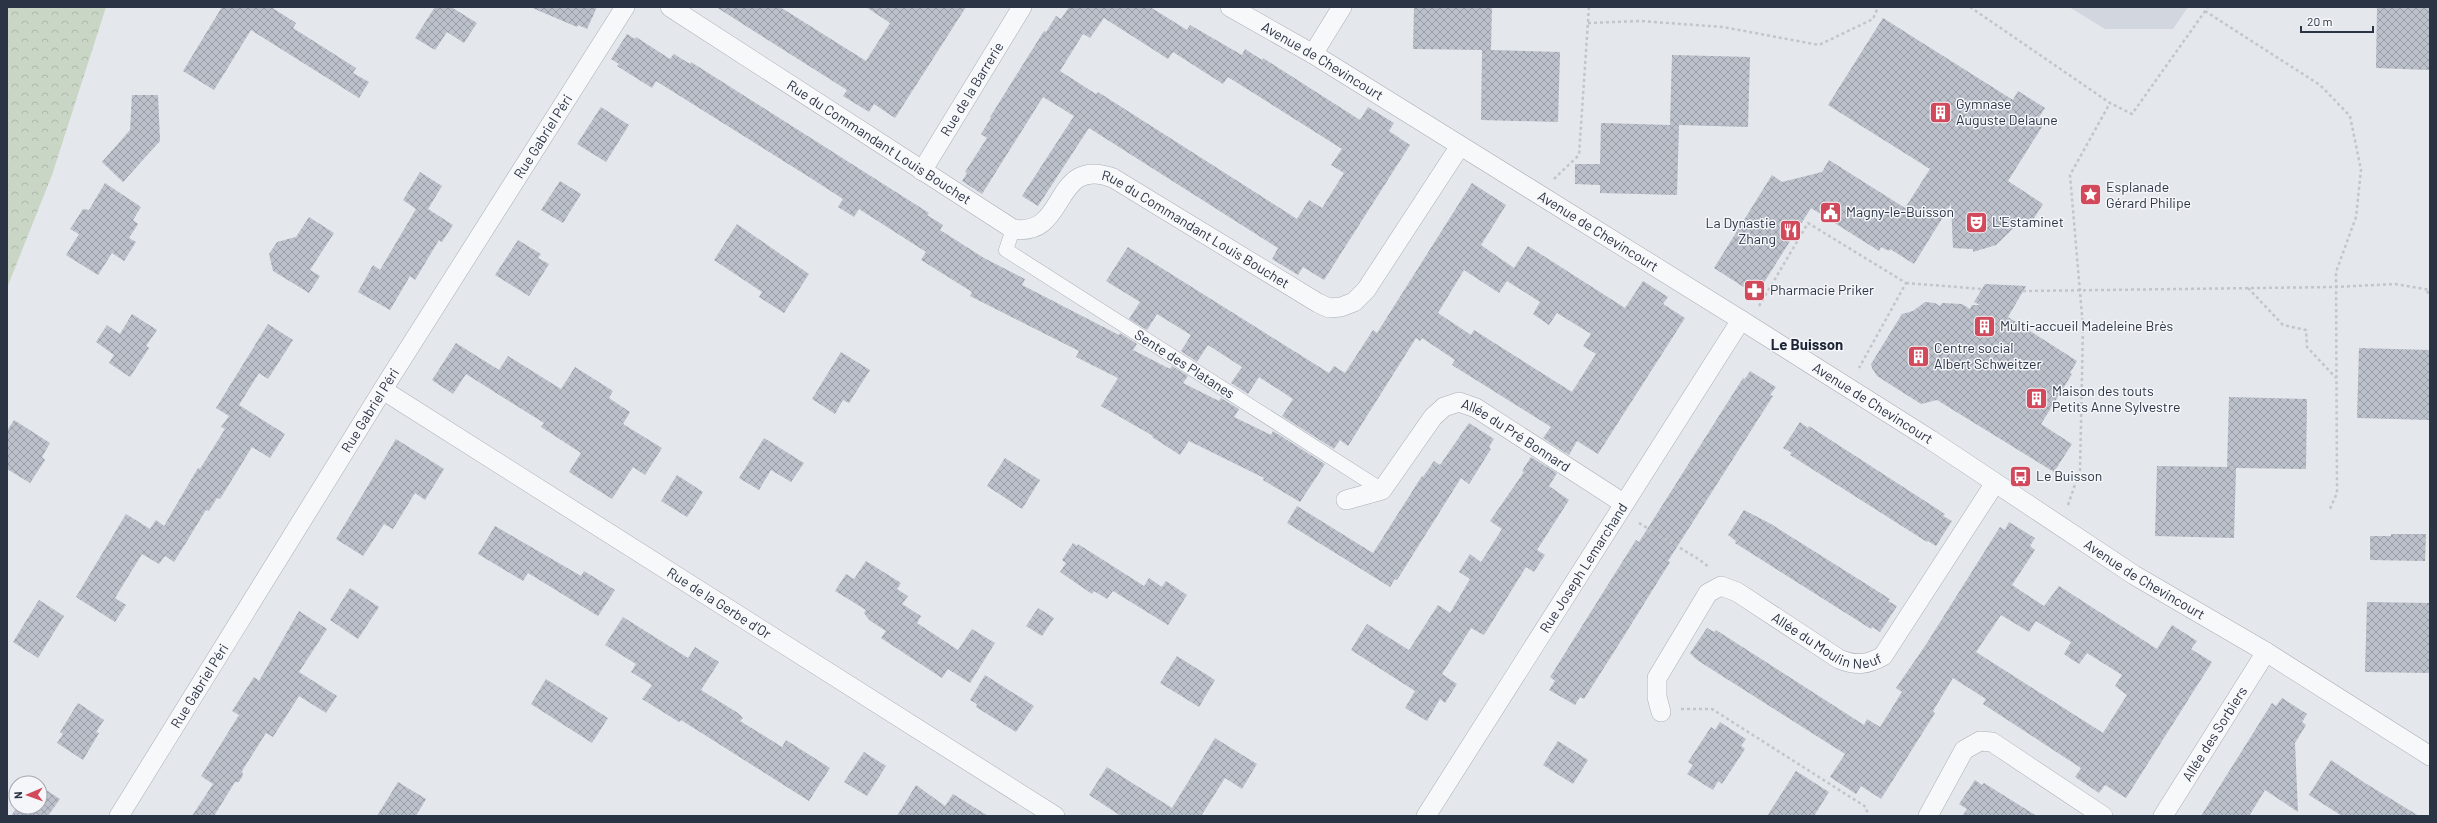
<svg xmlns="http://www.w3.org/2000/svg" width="2437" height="823" viewBox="0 0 2437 823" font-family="Barlow,sans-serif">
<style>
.built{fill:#d2d6de}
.forest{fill:url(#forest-crowns)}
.building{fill:url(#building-cross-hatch);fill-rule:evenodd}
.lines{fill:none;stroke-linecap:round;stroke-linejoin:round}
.pedestrian-casing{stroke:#a9aeb7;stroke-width:15}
.minor-casing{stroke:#a9aeb7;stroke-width:20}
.path{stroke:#c2c5cb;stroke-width:2.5;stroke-dasharray:3 3;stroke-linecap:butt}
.pedestrian{stroke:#f7f8fa;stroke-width:14}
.minor{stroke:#f7f8fa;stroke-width:19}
.labels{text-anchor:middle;stroke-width:3;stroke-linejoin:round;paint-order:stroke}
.street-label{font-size:14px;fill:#2b3445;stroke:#f4f6f9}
.poi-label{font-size:14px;fill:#2b3445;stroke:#f4f6f9;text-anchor:start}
.neighbourhood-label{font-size:15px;font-weight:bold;fill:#1d2536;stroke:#f4f6f9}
</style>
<defs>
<pattern id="forest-crowns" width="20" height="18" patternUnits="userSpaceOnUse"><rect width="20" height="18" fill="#c9d6c5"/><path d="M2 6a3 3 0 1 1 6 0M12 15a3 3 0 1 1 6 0" fill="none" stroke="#adb8ab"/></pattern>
<pattern id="building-cross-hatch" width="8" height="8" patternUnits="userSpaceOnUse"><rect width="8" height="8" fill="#bbc0ca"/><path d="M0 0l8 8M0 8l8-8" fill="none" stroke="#989da6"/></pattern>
</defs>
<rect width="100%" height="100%" fill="#e4e7ec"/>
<!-- built -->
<polygon class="built" points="2069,7 2188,7 2173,29 2105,29"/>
<!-- forest -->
<polygon class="forest" points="7,7 106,7 52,175 7,288"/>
<!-- building -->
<g class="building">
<polygon points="222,7 271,7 296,23 293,28 356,68 353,73 369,82 359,98 251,30 214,90 183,71"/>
<polygon points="435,7 451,7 477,23 464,43 447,32 435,50 415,38"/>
<polygon points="530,7 597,7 587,29 578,25 577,27"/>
<polygon points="716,7 780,7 866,61 890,23 866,7 966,7 895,118 874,104 869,112 843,96 847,90"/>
<path d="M1069,7H1150L1187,30L1190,25L1242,55L1245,49L1262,60L1263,58L1360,120L1368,107L1394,123L1389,131L1410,145L1324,280L1303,267L1298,275L1272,259L1278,248L1089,128L1038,206L1022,196L1074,116L1043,97L982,194L962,181L967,173L965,172L987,138L981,134L991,118L990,117L1044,31L1046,32L1056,16L1061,19ZM1104,18L1168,59L1173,52L1223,84L1228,77L1342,149L1331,165L1344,173L1322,208L1309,200L1297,219L1098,92L1096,94L1060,71L1083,34L1090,38Z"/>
<polygon points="1414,7 1492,7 1491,50 1560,52 1558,122 1481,120 1482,50 1413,49"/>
<polygon points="2377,7 2430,7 2430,70 2376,68"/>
<polygon points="1883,18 2013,100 2018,91 2045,108 2039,117 2045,122 2008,181 2043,204 2031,223 2024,218 1996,245 1973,252 1973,249 1953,248 1951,204 1914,264 1890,249 1889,251 1881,247 1879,251 1811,208 1756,295 1714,268 1772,175 1782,182 1822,172 1829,160 1905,208 1930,169 1828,105"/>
<polygon points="627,34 635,39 636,37 670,59 674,54 690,64 691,62 929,213 927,215 943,225 940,230 984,258 1025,279 1022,285 1119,335 1120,333 1137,344 1133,350 1170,369 1172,366 1188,376 1183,383 1219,401 1221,398 1239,409 1234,417 1271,435 1273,431 1325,464 1300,502 1263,480 1264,478 1189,441 1180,455 1152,437 1153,436 1101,406 1118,378 1076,357 1079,351 970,296 972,292 921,260 926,252 859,209 854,217 838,207 843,199 809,177 656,81 652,88 617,66 619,64 611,59"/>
<polygon points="1672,55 1750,57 1748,127 1679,125 1677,195 1600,193 1600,185 1575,184 1575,164 1600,164 1601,123 1670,125"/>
<polygon points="132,95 158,95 160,141 123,182 102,162 130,130"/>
<polygon points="601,107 629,125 606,162 577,144"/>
<polygon points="420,172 442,186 428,209 453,225 442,242 439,240 415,280 410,276 390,310 358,292 373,265 380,270 416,209 403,200"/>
<polygon points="560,181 581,194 563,223 541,210"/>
<polygon points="105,183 141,207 133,220 138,224 129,238 136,242 124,261 112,253 98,275 66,255 79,234 70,229 83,209 89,210"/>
<path d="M1472,183L1506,205L1481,245L1514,268L1528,246L1625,308L1643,281L1668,297L1663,304L1685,318L1598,454L1577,441L1569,455L1543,438L1551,427L1452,365L1455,360L1422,338L1420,341L1416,338L1348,446L1340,440L1334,449L1282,416L1293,399L1259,377L1248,394L1231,383L1242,367L1208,345L1197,362L1181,351L1191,335L1157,314L1147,330L1129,319L1140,302L1106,281L1128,247L1329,373L1334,366L1345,373L1373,330L1377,333ZM1464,270L1499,293L1507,281L1540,302L1533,314L1549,325L1557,313L1591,334L1583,346L1596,354L1572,392L1474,330L1471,335L1438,313Z"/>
<polygon points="309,217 334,233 310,270 320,276 309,293 273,271 269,254 277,242 296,237"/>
<polygon points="737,224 809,274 784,313 759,297 762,292 714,260"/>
<polygon points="518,240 541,254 538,258 549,264 529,296 495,275"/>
<polygon points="1985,284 2026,286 2008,317 2077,361 2070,373 2072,374 2041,424 2072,444 2054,472 1937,400 1921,404 1877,376 1872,368 1871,364 1902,314 1913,311 1925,302 1935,303 1940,306 1942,303 1962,304 1970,309 1972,305 1980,305 1974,302"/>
<polygon points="132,314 157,330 146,346 149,348 130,377 109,363 114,355 96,342 107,325 120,334"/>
<polygon points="268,324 293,340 268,379 259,373 239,405 285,434 270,458 252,447 220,499 217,498 209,511 206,510 174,562 165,556 159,564 142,554 115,598 126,605 115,622 76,597 126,514 150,529 156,520 164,526 198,468 200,469 225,429 221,427 229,416 216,408"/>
<polygon points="456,343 499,370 508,356 561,389 575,367 613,391 609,398 630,412 623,424 662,448 645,475 633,467 612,499 569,472 581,453 541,427 544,423 466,374 453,394 432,380"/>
<polygon points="2359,348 2430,350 2430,420 2357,418"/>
<polygon points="841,352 870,370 849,403 843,400 835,414 812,399"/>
<polygon points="1750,371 1776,387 1770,395 1773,396 1668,561 1670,562 1614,652 1584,699 1580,697 1575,705 1549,690 1555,681 1550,677 1636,540 1639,542 1743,378 1745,379"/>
<polygon points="2229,397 2307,399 2306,469 2236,468 2234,538 2155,536 2157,466 2227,467"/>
<polygon points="14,420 50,443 42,457 45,460 30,483 7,469 7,431"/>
<polygon points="1800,422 1808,428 1809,426 1945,514 1943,516 1952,521 1936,546 1928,541 1927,542 1790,455 1792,453 1783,448"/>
<polygon points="1469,423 1494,439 1489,447 1491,449 1469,484 1461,478 1397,580 1395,579 1390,587 1287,523 1297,506 1373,553 1422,476 1423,477 1434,461 1440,465"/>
<polygon points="764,438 804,463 791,482 771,470 759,490 739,478"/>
<polygon points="396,439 444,469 425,500 415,493 393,529 384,524 363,556 336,539"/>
<polygon points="1531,457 1557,473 1549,486 1569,500 1537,550 1545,555 1534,572 1526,567 1484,635 1471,628 1442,674 1457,684 1445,703 1440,699 1427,721 1405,708 1415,691 1351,650 1367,624 1409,650 1438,605 1450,613 1470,579 1459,572 1470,554 1481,562 1502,529 1490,521 1524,472 1522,471"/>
<polygon points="1005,458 1040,480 1022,509 987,486"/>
<polygon points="677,475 703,492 687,517 661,501"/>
<polygon points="1744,510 1771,524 1890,599 1888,601 1897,606 1880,632 1872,627 1871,629 1735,543 1736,541 1728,535"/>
<path d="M2009,522L2035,538L2030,546L2035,550L2012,585L2044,606L2059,586L2157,649L2172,625L2197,641L2191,649L2212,662L2126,798L2105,785L2099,793L2075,777L2081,768L1983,704L1986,699L1953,678L1933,711L1935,713L1881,799L1861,786L1856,794L1830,777L1845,754L1697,660L1690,653L1707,628L1714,632L1716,630L1864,725L1867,719L1880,727L1902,692L1896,688L1925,646L2000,527L2005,530ZM2001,615L2029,632L2036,621L2071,642L2064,654L2071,659L2079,664L2087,653L2122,675L2115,686L2127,695L2103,733L1976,652Z"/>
<polygon points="495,526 581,576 584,571 615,590 598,616 528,573 523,581 478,554"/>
<polygon points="2391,534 2426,534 2425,561 2370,560 2370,536 2391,536"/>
<polygon points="1073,543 1077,546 1078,544 1144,586 1149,578 1162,587 1166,581 1187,595 1168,625 1113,591 1107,599 1094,591 1092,594 1060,572 1066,563 1062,560"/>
<polygon points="866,561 901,583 897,589 908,596 902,604 921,616 917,623 958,650 972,629 995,643 970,683 948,669 942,678 881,638 886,631 869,620 864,613 866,610 835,591 846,574 854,579"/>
<polygon points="350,588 379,607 358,639 330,620"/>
<polygon points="39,600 64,616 38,658 13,642"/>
<polygon points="2367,602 2430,603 2430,673 2365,672"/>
<polygon points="1038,608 1054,618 1042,636 1026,626"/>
<polygon points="299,611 327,629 299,672 337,696 326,713 299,696 273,737 266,733 242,771 243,775 239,782 235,782 214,816 192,816 213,784 201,776 239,715 232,711 254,677 259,681"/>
<polygon points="623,617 688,658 695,647 719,662 701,690 738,713 743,718 740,721 782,747 786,740 830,768 809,801 681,720 679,722 642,699 652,685 631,672 636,664 605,645"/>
<polygon points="1177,656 1215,680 1199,707 1160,683"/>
<polygon points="985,675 1034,706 1016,732 976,707 977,704 970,700"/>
<polygon points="546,679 608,718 592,743 531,704"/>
<polygon points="2282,698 2307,714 2302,722 2306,725 2295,743 2298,812 2265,790 2249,816 2201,816 2272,703 2276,706"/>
<polygon points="78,703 104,720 96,732 99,733 83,760 57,743 63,734 60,732"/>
<polygon points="1720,722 1746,739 1741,746 1745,749 1722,784 1718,781 1713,790 1687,774 1693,765 1688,762 1711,727 1715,730"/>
<polygon points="1215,738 1257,764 1242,789 1225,778 1201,816 1121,816 1089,795 1107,767 1172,808"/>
<polygon points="1558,741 1588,760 1573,784 1543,765"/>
<polygon points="864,752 886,766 867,796 844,782"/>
<polygon points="2331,760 2365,783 2419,816 2342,816 2309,795"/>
<polygon points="1796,771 1829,792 1814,816 1767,816"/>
<polygon points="1975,780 1982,785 1984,783 2037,816 1962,816 1967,809 1959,804"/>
<polygon points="398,782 426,799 416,816 377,816"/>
<polygon points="916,785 945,806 953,794 988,816 897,816"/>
<polygon points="40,786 60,799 48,816 11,816 17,807 40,807"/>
</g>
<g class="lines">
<defs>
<g id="pedestrian">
<path id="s1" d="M1013,229L1006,250L1382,490"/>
</g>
<g id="minor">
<path id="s2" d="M670,7L1013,229C1069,238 1051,155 1113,178L1318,303L1329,308L1341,307L1354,302L1366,290L1460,146"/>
<path id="s3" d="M1230,7L1313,54L1741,320L1931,440L2134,575L2266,652L2430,756"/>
<polyline points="1313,54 1342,7"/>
<path id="s4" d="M922,171L1022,7"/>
<path id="s5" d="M383,390L1055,816"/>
<path id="s6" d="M1346,500L1382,490L1433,417L1444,407L1459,402L1476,408L1623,503"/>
<path id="s7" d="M1661,712L1657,697V678L1708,593L1721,586L1737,592L1839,659C1856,666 1867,665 1883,656L1995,483"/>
<path id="s8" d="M119,816L390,378L625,7"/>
<path id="s9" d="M1426,816L1741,320"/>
<polyline points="1928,816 1964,750 1980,741 1992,742 2103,816"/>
<path id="s10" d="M2163,816L2266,652"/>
</g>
</defs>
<!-- pedestrian casing -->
<use href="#pedestrian" class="pedestrian-casing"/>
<!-- minor casing -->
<use href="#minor" class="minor-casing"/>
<!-- path -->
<g class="path">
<polyline points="1970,7 2110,103 2132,114 2208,7"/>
<polyline points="2205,11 2320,85 2350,116 2361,170 2356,217 2336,272 2337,493 2329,511"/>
<polyline points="1588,23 1640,21 1723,27 1819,45 1873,19 1878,7"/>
<polyline points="1554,179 1579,155 1589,7"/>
<polyline points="1906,283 1982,289"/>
<polyline points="2248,288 2283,325 2306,330 2307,347 2336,378"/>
<polyline points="2023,291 2335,287 2395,284 2430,290"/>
<polyline points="2427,291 2430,296"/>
<polyline points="1759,306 1808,223 1906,283 1859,368"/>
<polyline points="2068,505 2080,470 2083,327 2070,175 2110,103"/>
<polyline points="1639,523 1700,560 1710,568"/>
<polyline points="1681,709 1712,709 1866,807 1868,816"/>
</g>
<!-- pedestrian -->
<use href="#pedestrian" class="pedestrian"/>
<!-- minor -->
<use href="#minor" class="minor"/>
</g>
<!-- icons -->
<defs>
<symbol id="building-square" viewBox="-11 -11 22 22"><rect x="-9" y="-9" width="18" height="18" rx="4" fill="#d1495b" stroke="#f4f6f9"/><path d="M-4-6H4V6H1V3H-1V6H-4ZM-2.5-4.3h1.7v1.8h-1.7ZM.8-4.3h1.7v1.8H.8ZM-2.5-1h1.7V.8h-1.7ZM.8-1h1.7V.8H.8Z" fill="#fff"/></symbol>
<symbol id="sight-square" viewBox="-11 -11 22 22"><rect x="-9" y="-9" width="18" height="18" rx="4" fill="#d1495b" stroke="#f4f6f9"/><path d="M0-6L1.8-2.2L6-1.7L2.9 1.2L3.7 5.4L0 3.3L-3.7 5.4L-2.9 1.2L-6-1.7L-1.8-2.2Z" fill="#fff"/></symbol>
<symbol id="civic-square" viewBox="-11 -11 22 22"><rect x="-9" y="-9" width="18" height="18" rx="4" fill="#d1495b" stroke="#f4f6f9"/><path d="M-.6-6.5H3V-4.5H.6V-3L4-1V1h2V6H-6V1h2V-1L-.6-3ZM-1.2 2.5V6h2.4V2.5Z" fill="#fff"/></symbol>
<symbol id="theatre-square" viewBox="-11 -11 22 22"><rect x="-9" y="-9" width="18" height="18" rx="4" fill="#d1495b" stroke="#f4f6f9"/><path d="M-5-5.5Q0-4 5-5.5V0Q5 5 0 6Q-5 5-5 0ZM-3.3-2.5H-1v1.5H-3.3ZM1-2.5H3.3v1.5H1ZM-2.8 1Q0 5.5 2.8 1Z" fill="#fff"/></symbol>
<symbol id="restaurant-square" viewBox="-11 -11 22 22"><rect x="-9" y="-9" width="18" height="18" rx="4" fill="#d1495b" stroke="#f4f6f9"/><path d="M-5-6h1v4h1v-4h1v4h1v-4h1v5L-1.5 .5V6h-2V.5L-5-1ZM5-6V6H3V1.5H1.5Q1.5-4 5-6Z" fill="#fff"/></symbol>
<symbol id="pharmacy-square" viewBox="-11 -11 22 22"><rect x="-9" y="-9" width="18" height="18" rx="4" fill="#d1495b" stroke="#f4f6f9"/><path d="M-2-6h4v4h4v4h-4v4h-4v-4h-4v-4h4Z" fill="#fff"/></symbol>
<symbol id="bus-square" viewBox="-11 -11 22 22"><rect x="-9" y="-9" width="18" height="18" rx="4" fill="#d1495b" stroke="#f4f6f9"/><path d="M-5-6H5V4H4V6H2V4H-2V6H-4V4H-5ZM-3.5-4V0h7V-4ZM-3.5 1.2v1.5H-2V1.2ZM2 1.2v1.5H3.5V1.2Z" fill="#fff"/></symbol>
</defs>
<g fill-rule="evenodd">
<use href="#building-square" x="1928" y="100" width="25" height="25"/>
<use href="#sight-square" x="2078" y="182" width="25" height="25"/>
<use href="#civic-square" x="1818" y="200" width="25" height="25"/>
<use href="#theatre-square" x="1964" y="210" width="25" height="25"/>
<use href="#restaurant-square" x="1778" y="218" width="25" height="25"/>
<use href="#pharmacy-square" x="1742" y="278" width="25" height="25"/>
<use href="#building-square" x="1972" y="314" width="25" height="25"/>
<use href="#building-square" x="1906" y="344" width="25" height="25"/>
<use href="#building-square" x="2024" y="386" width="25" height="25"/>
<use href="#bus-square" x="2008" y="464" width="25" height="25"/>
</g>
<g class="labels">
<!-- street labels -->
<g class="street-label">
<text dy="5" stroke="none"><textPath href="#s3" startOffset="107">Avenue de Chevincourt</textPath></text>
<text dy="5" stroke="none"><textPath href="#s4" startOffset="96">Rue de la Barrerie</textPath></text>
<text dy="5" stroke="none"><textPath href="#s8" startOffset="801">Rue Gabriel Péri</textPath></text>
<text dy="5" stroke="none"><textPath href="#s2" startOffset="249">Rue du Commandant Louis Bouchet</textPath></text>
<text dy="5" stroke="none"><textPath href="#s2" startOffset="630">Rue du Commandant Louis Bouchet</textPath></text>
<text dy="5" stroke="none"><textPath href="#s3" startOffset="431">Avenue de Chevincourt</textPath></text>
<text dy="5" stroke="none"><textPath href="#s1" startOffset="234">Sente des Platanes</textPath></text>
<text dy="5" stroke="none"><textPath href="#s3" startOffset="755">Avenue de Chevincourt</textPath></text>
<text dy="5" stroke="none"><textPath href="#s8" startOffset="477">Rue Gabriel Péri</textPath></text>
<text dy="5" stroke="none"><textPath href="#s6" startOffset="223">Allée du Pré Bonnard</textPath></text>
<text dy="5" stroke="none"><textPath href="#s9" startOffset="294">Rue Joseph Lemarchand</textPath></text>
<text dy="5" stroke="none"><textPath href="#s3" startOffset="1079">Avenue de Chevincourt</textPath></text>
<text dy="5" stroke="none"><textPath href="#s5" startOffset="398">Rue de la Gerbe d'Or</textPath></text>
<text dy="5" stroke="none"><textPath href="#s7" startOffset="270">Allée du Moulin Neuf</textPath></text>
<text dy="5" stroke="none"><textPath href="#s8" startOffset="153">Rue Gabriel Péri</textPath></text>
<text dy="5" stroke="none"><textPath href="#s10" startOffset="97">Allée des Sorbiers</textPath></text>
</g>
<!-- poi labels -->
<g class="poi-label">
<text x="1956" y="109">Gymnase<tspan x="1956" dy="16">Auguste Delaune</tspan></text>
<text x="2106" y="192">Esplanade<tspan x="2106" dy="16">Gérard Philipe</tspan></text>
<text x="1846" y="217">Magny-le-Buisson</text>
<text x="1992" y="227">L'Estaminet</text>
<text x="1776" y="228" text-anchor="end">La Dynastie<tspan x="1776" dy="16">Zhang</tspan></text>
<text x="1770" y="295">Pharmacie Priker</text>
<text x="2000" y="331">Multi-accueil Madeleine Brès</text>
<text x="1934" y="353">Centre social<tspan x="1934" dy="16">Albert Schweitzer</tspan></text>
<text x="2052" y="396">Maison des touts<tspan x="2052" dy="16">Petits Anne Sylvestre</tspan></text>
<text x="2036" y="481">Le Buisson</text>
</g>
<!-- neighbourhood labels -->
<g class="neighbourhood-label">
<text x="1807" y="350">Le Buisson</text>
</g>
</g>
<!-- border -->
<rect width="2437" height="823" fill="none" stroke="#2b3445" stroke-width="16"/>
<!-- north arrow -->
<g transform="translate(28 795) rotate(268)"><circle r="19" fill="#f4f6f9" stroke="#a4a8b1"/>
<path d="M0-3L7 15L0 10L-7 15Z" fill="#d1495b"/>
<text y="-6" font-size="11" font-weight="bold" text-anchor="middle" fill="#2b3445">N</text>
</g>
<!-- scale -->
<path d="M2301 26v6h72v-6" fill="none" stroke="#2b3445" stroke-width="2"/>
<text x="2307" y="26" font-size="12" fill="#2b3445" stroke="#f4f6f9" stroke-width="3" paint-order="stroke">20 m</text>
</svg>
